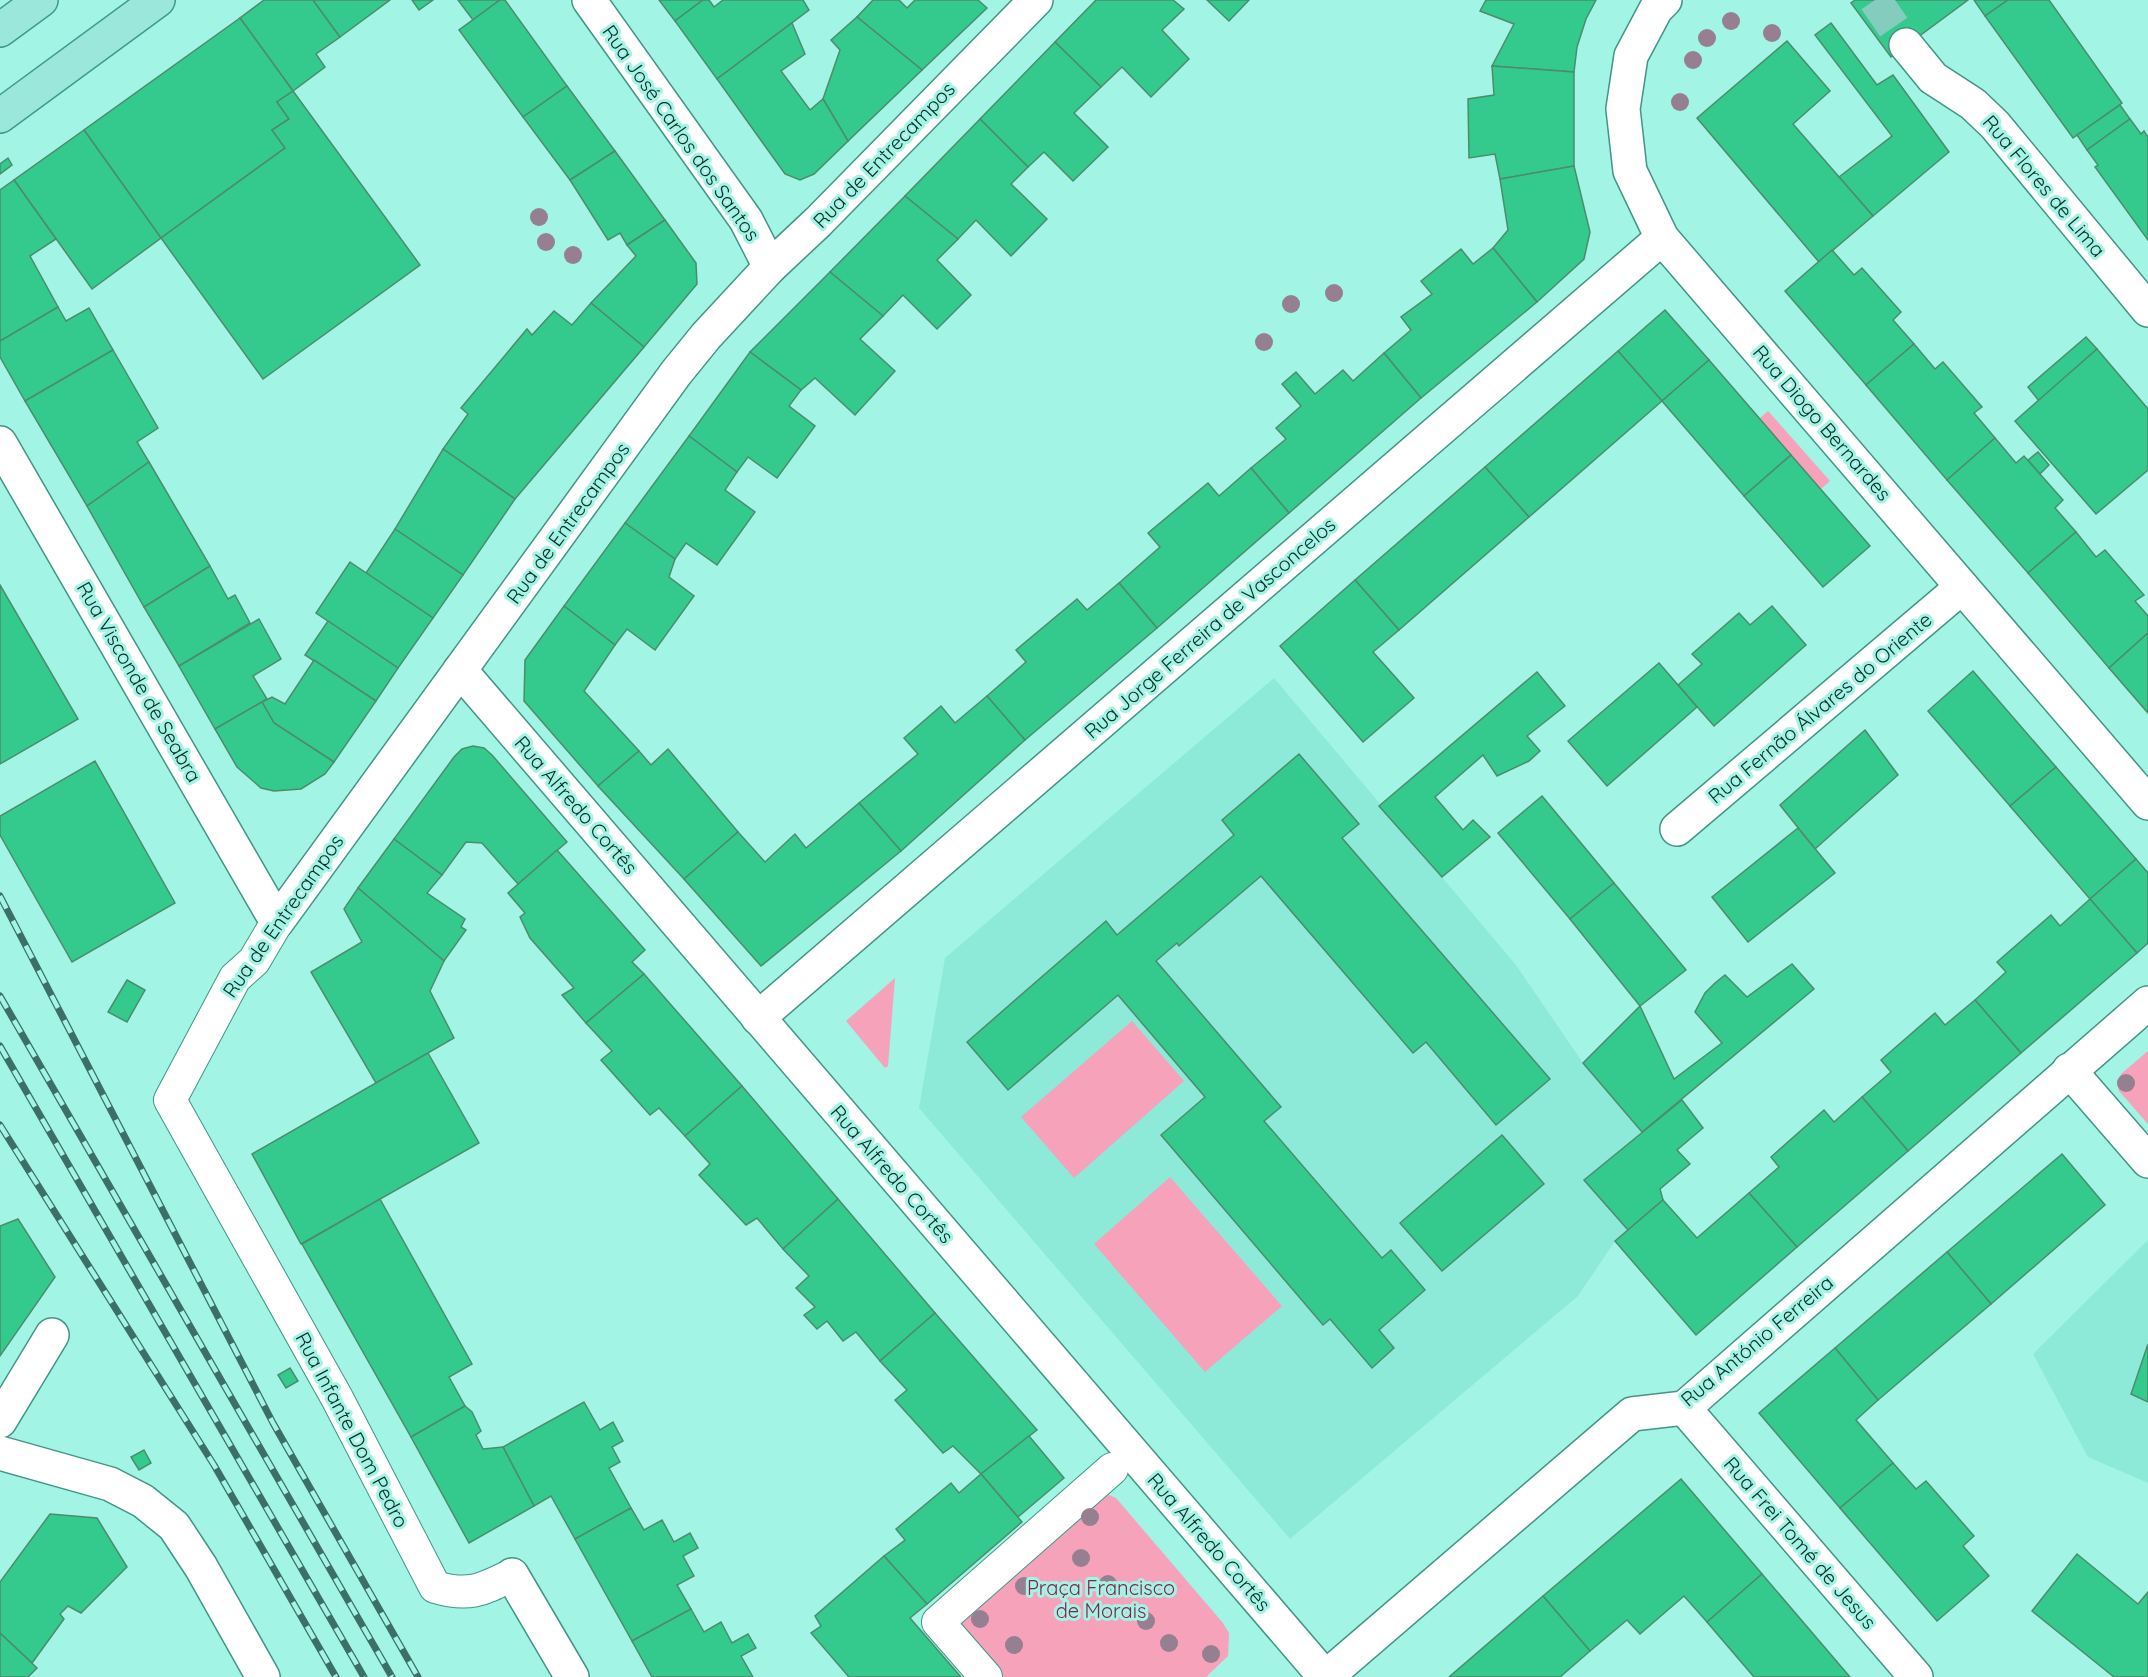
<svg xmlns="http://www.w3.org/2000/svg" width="2148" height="1677" viewBox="0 0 2148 1677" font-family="Quicksand,sans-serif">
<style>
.built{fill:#8dead9}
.green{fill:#f5a2ba}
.building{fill:#34ca8d;stroke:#4c8c6d;stroke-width:1.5}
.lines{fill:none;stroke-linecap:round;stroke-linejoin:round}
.minor-tunnel{stroke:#83ccbe;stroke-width:33;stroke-dasharray:33 16;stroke-linecap:butt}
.pedestrian-casing{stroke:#429587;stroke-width:34}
.minor-casing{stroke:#429587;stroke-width:36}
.primary-casing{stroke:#3d9b8c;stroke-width:36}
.pedestrian{stroke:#fff;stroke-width:32}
.minor{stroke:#fff;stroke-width:33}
.primary{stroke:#9ce7db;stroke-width:33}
.rail-casing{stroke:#3c6f67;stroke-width:7}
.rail{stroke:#a2f4e4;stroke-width:4.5;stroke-dasharray:14;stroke-linecap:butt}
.tree{fill:#957f90}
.labels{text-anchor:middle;stroke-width:6;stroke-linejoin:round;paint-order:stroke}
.street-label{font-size:20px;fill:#082c27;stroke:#a2f4e4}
.park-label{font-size:20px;fill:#8a1f4b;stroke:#a2f4e4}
</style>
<rect width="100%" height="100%" fill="#a2f4e4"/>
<!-- built -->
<g class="built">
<polygon points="1274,678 1516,965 1583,1063 1642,1132 1585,1180 1628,1230 1615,1241 1578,1296 1290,1539 919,1108 945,958"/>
<polygon points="2148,1240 2148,1483 2088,1457 2033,1354"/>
</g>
<!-- green -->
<g class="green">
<polygon points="1768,411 1830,481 1821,489 1760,418"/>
<polygon points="895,978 888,1066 885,1068 846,1021"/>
<polygon points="1132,1021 1184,1081 1074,1178 1021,1117"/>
<polygon points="2148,1051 2148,1124 2119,1091 2117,1083 2121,1074"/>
<polygon points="1170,1177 1282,1306 1205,1372 1094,1244"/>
<polygon points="1109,1495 1116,1498 1223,1623 1229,1633 1228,1656 1206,1677 1004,1677 964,1630 961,1622 1105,1496"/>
</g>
<!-- building -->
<g class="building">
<polygon points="264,0 313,0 340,37 316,54 325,67 293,91 240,18"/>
<polygon points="313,0 390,0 340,37"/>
<polygon points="412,0 433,0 419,10"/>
<polygon points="458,0 500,0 473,20"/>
<polygon points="500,0 505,0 567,86 523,117 459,30"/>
<polygon points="659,0 703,0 675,21"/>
<polygon points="703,0 709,0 714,7 723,0 803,0 809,10 717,79 675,21"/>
<polygon points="873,0 899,0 907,8 915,0 978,0 987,8 922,70 857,17"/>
<polygon points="1096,0 1173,0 1184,9 1162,30 1189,59 1151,97 1122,67 1101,87 1055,42"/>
<polygon points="1207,0 1249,0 1229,21"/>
<polygon points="1486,0 1596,0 1586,19 1577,47 1574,72 1492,66 1514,24 1480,11"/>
<polygon points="1855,0 1968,0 1891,57 1851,3"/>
<polygon points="1974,0 2008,0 1985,16"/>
<polygon points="2008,0 2049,0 2122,103 2073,138 1985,16"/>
<polygon points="857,17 922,70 848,141 823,99 840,50 831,40"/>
<polygon points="240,18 293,91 277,102 289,119 272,130 285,148 161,238 84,130"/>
<polygon points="792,23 805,54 781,71 810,110 823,99 848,141 814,174 800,180 785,174 717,79"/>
<polygon points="1831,23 1877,85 1893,75 1949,152 1873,216 1839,177 1892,136 1815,35"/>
<polygon points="1787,41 1830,91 1793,124 1873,216 1819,262 1697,118"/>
<polygon points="1055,42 1101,87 1074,113 1108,147 1073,181 1044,152 1028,167 980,119"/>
<polygon points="1492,66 1574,72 1574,166 1500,179 1495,154 1469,158 1468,99 1494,95"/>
<polygon points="567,86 615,151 570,180 523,117"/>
<polygon points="293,91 420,265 263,379 161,238 285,148 272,130 289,119 277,102"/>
<polygon points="2120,105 2130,119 2087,150 2077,135"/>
<polygon points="980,119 1028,167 1011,184 1047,219 1011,256 976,220 958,239 905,196"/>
<polygon points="2130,119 2141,134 2144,131 2148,137 2148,240 2095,167 2098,165 2087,150"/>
<polygon points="84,130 161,238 92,289 14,180"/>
<polygon points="615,151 665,220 627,245 620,233 608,240 570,180"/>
<polygon points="8,158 12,165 0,174 0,164"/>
<polygon points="1574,166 1590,232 1584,259 1537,302 1493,248 1508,230 1500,179"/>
<polygon points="14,180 56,239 30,256 58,307 0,341 0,190"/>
<polygon points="905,196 958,239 937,260 971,295 937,329 903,295 883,316 830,272"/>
<polygon points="665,220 696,263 697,284 644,347 591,303 636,256 627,245"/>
<polygon points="1493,248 1537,302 1421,398 1384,353 1411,330 1401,317 1432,294 1421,281 1461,249 1473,264"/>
<polygon points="1832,250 1854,275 1862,268 1901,312 1893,320 1914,344 1866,385 1785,291"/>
<polygon points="830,272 883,316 860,339 895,371 855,415 815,378 801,390 750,352"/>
<polygon points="591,303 644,347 515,499 443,449 468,414 461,408 527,329 532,335 554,311 572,325"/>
<polygon points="58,307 66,321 89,308 113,350 25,401 0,357 0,341"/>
<polygon points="1665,310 1709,360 1662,401 1618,351"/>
<polygon points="2086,337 2097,349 2039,401 2028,387"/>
<polygon points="1914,344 1935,369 1943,362 1982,407 1974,413 1995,438 1947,480 1866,385"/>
<polygon points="2097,349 2148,409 2148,470 2096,514 2015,421"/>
<polygon points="113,350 158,428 137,442 149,462 87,506 25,401"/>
<polygon points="1618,351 1662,401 1529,517 1485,467"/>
<polygon points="750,352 801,390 789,406 815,426 777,478 748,457 737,472 689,436"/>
<polygon points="1384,353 1421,398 1289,513 1251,468 1286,439 1276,428 1301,406 1282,384 1296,372 1315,394 1343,370 1353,381"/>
<polygon points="1709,360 1791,455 1744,496 1662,401"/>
<polygon points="689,436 737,472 725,490 755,512 717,565 686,543 675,559 625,523"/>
<polygon points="1995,438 2016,463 2024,456 2063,500 2055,508 2076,532 2028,573 1947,480"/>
<polygon points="443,449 515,499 463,575 395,529"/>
<polygon points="2038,452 2049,465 2040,474 2028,460"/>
<polygon points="1791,455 1870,546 1823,587 1744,496"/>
<polygon points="149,462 210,566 144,607 87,506"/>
<polygon points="1485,467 1529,517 1399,630 1355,580"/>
<polygon points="1251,468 1289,513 1157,628 1119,583 1160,547 1148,533 1208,483 1219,496"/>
<polygon points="625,523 675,559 669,577 694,596 655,650 627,629 615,645 564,606"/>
<polygon points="395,529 463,575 433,618 366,573"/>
<polygon points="2076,532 2096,557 2105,550 2144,595 2135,601 2148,616 2148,633 2109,668 2028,573"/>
<polygon points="350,562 433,618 398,668 316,613"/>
<polygon points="210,566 228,599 235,595 250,623 179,666 144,607"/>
<polygon points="1355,580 1399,630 1373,652 1414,698 1363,742 1280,646"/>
<polygon points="1119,583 1157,628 1025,740 987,696 1026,662 1016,650 1077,599 1087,610"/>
<polygon points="0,585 78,719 0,764"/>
<polygon points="564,606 615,645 584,691 639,751 598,786 524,701 525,660"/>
<polygon points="1772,606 1806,645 1714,726 1678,685 1702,664 1692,654 1739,613 1750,625"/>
<polygon points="259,619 281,659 253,676 267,699 215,729 179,666"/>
<polygon points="328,621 398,668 376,701 305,655"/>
<polygon points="2148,633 2148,713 2109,668"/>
<polygon points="314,660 376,701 334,762 274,723 262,702 272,697 285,704"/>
<polygon points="1659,663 1697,707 1607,786 1568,741"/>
<polygon points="1973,671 2056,767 2010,806 1928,711"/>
<polygon points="1537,672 1565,706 1527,736 1540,751 1529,761 1497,776 1483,755 1435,797 1463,830 1473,820 1490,837 1442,877 1379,806"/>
<polygon points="987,696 1025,740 901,851 859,803 918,754 904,738 941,706 955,723"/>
<polygon points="262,702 274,723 334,762 325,774 301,789 274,791 261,788 237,767 215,729"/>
<polygon points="1865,730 1898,775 1815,849 1780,805"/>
<polygon points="473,746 484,748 492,755 567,842 518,884 482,843 466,842 442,875 394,839 454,757 462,749"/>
<polygon points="668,749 738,832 684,879 598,786 639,751 651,765"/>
<polygon points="1299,754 1359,824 1342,838 1550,1079 1496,1125 1426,1042 1413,1053 1261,876 1179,946 1177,943 1156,961 1281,1107 1264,1121 1382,1258 1391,1250 1425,1290 1379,1330 1394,1348 1372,1368 1330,1319 1323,1325 1161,1135 1205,1097 1118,995 1008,1090 967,1042 1106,921 1117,935 1234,835 1222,820"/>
<polygon points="95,761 175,903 72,962 0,835 0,816"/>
<polygon points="2056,767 2136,859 2090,899 2010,806"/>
<polygon points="1542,796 1614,883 1570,919 1498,833"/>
<polygon points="859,803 901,851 761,966 684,879 738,832 765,862 795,834 806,848"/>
<polygon points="1798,828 1835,873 1748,942 1712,897"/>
<polygon points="394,839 442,875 427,893 465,919 461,927 466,930 444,961 358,888"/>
<polygon points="557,850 645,950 632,962 644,974 586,1023 562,995 574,988 530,938 520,917 525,913 508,893"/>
<polygon points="2136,859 2148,873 2148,943 2137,953 2090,899"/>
<polygon points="1614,883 1686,970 1640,1006 1570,919"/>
<polygon points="358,888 444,961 430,991 454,1038 376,1083 311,972 362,942 344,909"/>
<polygon points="2090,899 2137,953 2021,1053 1975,1000 2006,972 1997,962 2051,915 2060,926"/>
<polygon points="1792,964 1814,989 1642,1132 1583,1063 1640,1006 1674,1079 1722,1043 1695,1012 1705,993 1715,983 1725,975 1747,997"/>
<polygon points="644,974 742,1086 685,1136 659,1108 650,1115 601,1060 612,1051 586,1023"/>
<polygon points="127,980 145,990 127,1022 108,1012"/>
<polygon points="1975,1000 2021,1053 1908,1151 1862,1097 1891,1072 1881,1060 1935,1013 1945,1025"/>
<polygon points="428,1053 479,1143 301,1244 252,1154"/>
<polygon points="742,1086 838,1199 783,1249 757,1218 746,1225 699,1175 710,1164 685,1136"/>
<polygon points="1862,1097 1908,1151 1797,1247 1749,1193 1779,1167 1771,1157 1824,1110 1834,1122"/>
<polygon points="1682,1100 1703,1128 1677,1150 1690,1164 1660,1189 1663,1200 1628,1230 1584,1180"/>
<polygon points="1502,1135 1544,1184 1442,1271 1400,1223"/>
<polygon points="2062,1154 2105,1205 1991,1304 1947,1252"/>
<polygon points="1749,1193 1797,1247 1696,1335 1615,1241 1663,1200 1697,1238"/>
<polygon points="380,1199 472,1364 449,1377 465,1406 411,1437 302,1244"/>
<polygon points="838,1199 935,1313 880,1361 856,1332 843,1341 827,1321 817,1329 804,1315 815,1307 796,1288 809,1276 783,1249"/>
<polygon points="18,1219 55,1277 0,1356 0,1226"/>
<polygon points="1947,1252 1991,1304 1878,1400 1835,1348"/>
<polygon points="935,1313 1037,1430 981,1474 953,1446 943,1453 895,1400 907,1390 880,1361"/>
<polygon points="2148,1344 2148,1402 2131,1394"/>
<polygon points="1835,1348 1878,1400 1856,1420 1893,1463 1840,1508 1759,1413"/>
<polygon points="290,1368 298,1381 286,1388 278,1375"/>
<polygon points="584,1402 600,1430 613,1422 623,1441 612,1447 620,1462 609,1468 631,1508 575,1539 551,1496 534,1506 503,1447"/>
<polygon points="465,1406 472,1412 481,1431 476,1435 483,1449 503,1447 534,1506 469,1543 411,1437"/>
<polygon points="1029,1436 1064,1478 1018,1517 981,1474"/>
<polygon points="144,1450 151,1463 139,1470 131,1457"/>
<polygon points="1893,1463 1916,1489 1926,1481 1974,1536 1963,1546 1989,1576 1937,1621 1840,1508"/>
<polygon points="981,1474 1022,1522 927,1604 884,1556 905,1540 896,1529 951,1483 959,1493"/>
<polygon points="1681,1479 1762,1574 1707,1622 1684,1596 1640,1634 1627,1620 1590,1651 1543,1596"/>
<polygon points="631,1508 644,1530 662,1520 674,1542 690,1533 698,1548 683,1556 694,1576 677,1585 691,1609 632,1641 575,1539"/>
<polygon points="50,1514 97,1518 127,1567 81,1613 68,1606 60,1614 64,1619 32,1663 0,1633 0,1582"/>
<polygon points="2077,1554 2138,1604 2148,1592 2148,1677 2114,1677 2032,1611"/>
<polygon points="884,1556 927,1604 910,1618 961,1677 849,1677 811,1633 821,1626 815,1616"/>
<polygon points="1762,1574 1850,1677 1754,1677 1707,1622"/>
<polygon points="1543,1596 1590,1651 1560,1677 1449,1677"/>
<polygon points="691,1609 704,1632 721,1622 732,1643 748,1634 756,1648 741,1656 753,1677 652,1677 632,1641"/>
<polygon points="0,1633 37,1668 28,1677 0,1677"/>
</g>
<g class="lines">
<!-- minor-tunnel -->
<polyline class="minor-tunnel" points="1875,0 1906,45"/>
<defs>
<g id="pedestrian">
<path d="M277,922L254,961L235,978L170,1100L337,1398L435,1587C469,1597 482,1590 512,1575"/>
<polyline points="986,1677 938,1622 1112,1469"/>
</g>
<g id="minor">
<polyline points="589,0 746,220 770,267"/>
<polyline points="1665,0 1656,9 1631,56 1623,109 1630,171 1662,238 2148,803"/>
<polyline points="1906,45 1933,78 1973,104 1995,125 2148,310"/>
<polyline points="0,443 277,922 676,373 706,336 770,267 818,222 1036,0"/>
<polyline points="460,670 1325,1677"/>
<polyline points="1677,829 1962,587"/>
<polyline points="758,1018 1662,238"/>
<polyline points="2069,1070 2148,1161"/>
<polyline points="1684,1408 1916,1677"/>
<polyline points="0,1421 52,1335"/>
<polyline points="0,1453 110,1484 143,1501 174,1526 201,1567 263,1677"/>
<polyline points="512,1575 572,1677"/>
<polyline points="1326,1677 1632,1414 1684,1408 2148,1003"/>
</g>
<g id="primary">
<polyline points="0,30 41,0"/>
<polyline points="0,116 158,0"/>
</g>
</defs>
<!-- pedestrian casing -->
<use href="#pedestrian" class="pedestrian-casing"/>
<!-- minor casing -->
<use href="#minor" class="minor-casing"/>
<!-- primary casing -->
<use href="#primary" class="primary-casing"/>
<!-- pedestrian -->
<use href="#pedestrian" class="pedestrian"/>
<!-- minor -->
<use href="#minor" class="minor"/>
<!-- primary -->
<use href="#primary" class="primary"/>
<defs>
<g id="rail">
<polyline points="0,896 273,1423 418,1677"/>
<polyline points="0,996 392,1677"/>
<polyline points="0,1046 364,1677"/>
<polyline points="0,1125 214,1465 336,1677"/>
</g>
</defs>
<!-- rail casing -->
<use href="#rail" class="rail-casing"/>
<!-- rail -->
<use href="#rail" class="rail"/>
</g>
<!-- trees -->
<g class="tree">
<circle cx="1731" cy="21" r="9"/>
<circle cx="1772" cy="33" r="9"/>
<circle cx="1707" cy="38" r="9"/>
<circle cx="1693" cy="60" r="9"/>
<circle cx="1680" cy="102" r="9"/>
<circle cx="539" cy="217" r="9"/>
<circle cx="546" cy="242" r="9"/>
<circle cx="573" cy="255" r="9"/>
<circle cx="1334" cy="293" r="9"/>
<circle cx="1291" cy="304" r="9"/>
<circle cx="1264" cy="342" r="9"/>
<circle cx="2126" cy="1083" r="9"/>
<circle cx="1090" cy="1517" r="9"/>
<circle cx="1081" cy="1558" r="9"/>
<circle cx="1108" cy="1584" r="9"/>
<circle cx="1024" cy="1586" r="9"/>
<circle cx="980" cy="1619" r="9"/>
<circle cx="1146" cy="1621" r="9"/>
<circle cx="1169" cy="1643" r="9"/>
<circle cx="1014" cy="1645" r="9"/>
<circle cx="1211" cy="1654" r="9"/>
</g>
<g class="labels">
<!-- street labels -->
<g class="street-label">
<text transform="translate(681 133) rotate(55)" y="7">Rua José Carlos dos Santos</text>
<text transform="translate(884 155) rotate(-46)" y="7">Rua de Entrecampos</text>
<text transform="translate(2044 186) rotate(50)" y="7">Rua Flores de Lima</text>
<text transform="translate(1822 423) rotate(49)" y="7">Rua Diogo Bernardes</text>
<text transform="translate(568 523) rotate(-54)" y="7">Rua de Entrecampos</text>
<text transform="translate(1210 628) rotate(-41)" y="7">Rua Jorge Ferreira de Vasconcelos</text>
<text transform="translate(139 682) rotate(60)" y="7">Rua Visconde de Seabra</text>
<text transform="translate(1820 708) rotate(-40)" y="7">Rua Fernão Álvares do Oriente</text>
<text transform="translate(576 805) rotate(49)" y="7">Rua Alfredo Cortês</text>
<text transform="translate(283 916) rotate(-55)" y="7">Rua de Entrecampos</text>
<text transform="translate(892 1174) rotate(49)" y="7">Rua Alfredo Cortês</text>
<text transform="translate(1757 1341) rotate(-40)" y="7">Rua António Ferreira</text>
<text transform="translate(352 1430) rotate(62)" y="7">Rua Infante Dom Pedro</text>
<text transform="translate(1209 1542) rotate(49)" y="7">Rua Alfredo Cortês</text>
<text transform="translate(1800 1543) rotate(49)" y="7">Rua Frei Tomé de Jesus</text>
</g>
<!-- park labels -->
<g class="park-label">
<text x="1101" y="1595">Praça Francisco<tspan x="1101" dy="23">de Morais</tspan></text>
</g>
</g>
</svg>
